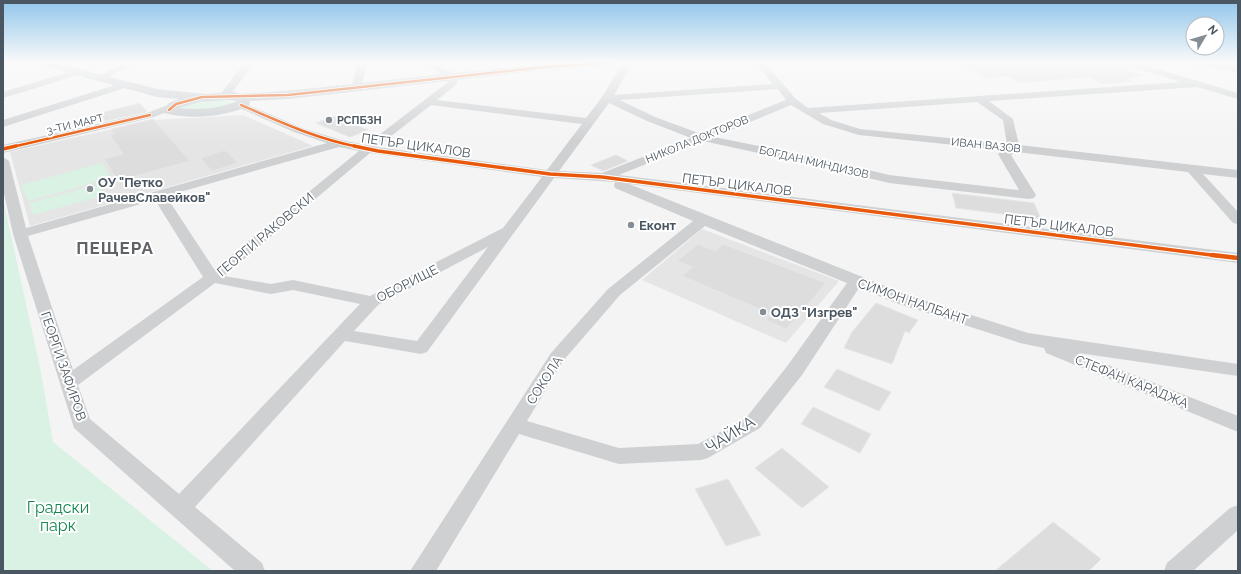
<svg xmlns="http://www.w3.org/2000/svg" width="1241" height="574" viewBox="0 0 1241 574" font-family="Raleway,sans-serif">
<style>
.education{fill:#e6e5e6}
.green{fill:#d9f2e3}
.building{fill:#ddddde;stroke:#e5e6e7}
.lines{fill:none;stroke-linecap:round;stroke-linejoin:round}
.minor{fill:#ced0d2;fill-rule:evenodd}
.major{fill:#caced1;fill-rule:evenodd}
.cycleway-far2-casing{stroke:#fff;stroke-width:4}
.cycleway-far1-casing{stroke:#fff;stroke-width:5.5}
.cycleway-casing{stroke:#fff;stroke-width:7}
.cycleway-far2{stroke:#e8590c;stroke-width:2.5}
.cycleway-far1{stroke:#e8590c;stroke-width:3.5}
.cycleway{stroke:#e8590c;stroke-width:4.5}
.poi-dot{fill:#868d94;stroke:#fff;stroke-width:1.5}
.labels{text-anchor:middle;stroke-width:4;stroke-linejoin:round;paint-order:stroke}
.far-poi-label{font-size:11px;font-weight:bold;fill:#4a5661;stroke:#fff;text-anchor:start}
.far-street-label{font-size:11px;fill:#4a5661;stroke:#fff}
.street-label{font-size:13px;fill:#4a5661;stroke:#fff}
.poi-label{font-size:13px;font-weight:bold;fill:#4a5661;stroke:#fff;text-anchor:start}
.near-street-label{font-size:16px;fill:#4a5661;stroke:#fff}
.near-park-label{font-size:16px;fill:#17864f;stroke:#fff}
.district-label{font-size:17px;font-weight:bold;letter-spacing:1px;fill:#5f6368;stroke:#fff}
</style>
<rect width="100%" height="100%" fill="#f4f4f4"/>
<!-- education -->
<g class="education">
<polygon points="243,115 313,146 30,226 10,152 153,120"/>
<polygon points="702,229 839,281 786,343 642,280"/>
</g>
<!-- green -->
<g class="green">
<polygon points="223,100 231,102 230,105 215,109 178,109 179,104"/>
<polygon points="102,163 111,178 28,201 21,185"/>
<polygon points="100,184 105,195 33,215 29,203"/>
<polygon points="3,199 41,372 53,442 213,571 3,571"/>
</g>
<!-- building -->
<g class="building">
<polygon points="996,62 1094,62 1103,66 1118,65 1144,76 1127,78 1134,81 1103,84 1090,77 1020,83 1007,76 986,78 963,65"/>
<polygon points="140,103 147,112 105,121 100,113"/>
<polygon points="335,116 368,130 350,137 316,123"/>
<polygon points="153,119 190,161 118,181 104,159 123,154 110,134 114,133 111,129"/>
<polygon points="225,150 238,163 212,171 200,158"/>
<polygon points="616,155 628,161 603,171 591,165"/>
<polygon points="952,193 1034,203 1041,219 956,208"/>
<polygon points="698,244 715,251 723,244 826,283 786,329 766,320 771,314 682,276 693,267 677,261"/>
<polygon points="876,303 918,320 909,333 905,331 892,364 844,348 852,332"/>
<polygon points="837,369 891,392 879,411 824,387"/>
<polygon points="813,407 871,434 860,453 801,424"/>
<polygon points="782,448 829,487 802,508 755,468"/>
<polygon points="728,479 761,535 726,546 695,489"/>
<polygon points="1053,522 1101,559 1089,571 995,571"/>
</g>
<g class="lines">
<!-- minor -->
<g class="minor">
<polygon points="3,62 12,62 3,66"/>
<polygon points="126,62 138,62 103,80 100,81 95,78"/>
<polygon points="245,62 255,62 228,98 220,98 219,96"/>
<polygon points="358,62 368,62 361,88 356,91 351,88"/>
<path d="M419,62H431L459,76L456,85L437,100L586,118L602,97L623,62H633L614,95L773,84L754,62H764L796,99L808,108L1181,82L1121,64L1119,62H1134L1238,93V99L1197,87L989,101L1013,119L1019,145L1238,170V178L1203,174L1238,212V224L1233,223L1188,172L1016,152L1011,155L1036,195L1034,198L1029,199L889,183L819,166L703,141L619,175L1238,253V263L629,184L908,295L1028,333L1238,364V376L1078,353L1238,416V432L1046,353L1044,348L1020,343L896,303L859,288L802,375L760,428L708,458L701,460L619,464L519,434L436,571H410L551,353L608,289L693,221L615,188L614,185L615,182L554,178L427,352L421,354L345,341L195,507L262,563L265,571H235L74,428L13,234L3,189V157L9,161L26,228L327,143L294,132L237,107L236,105L241,102L302,128L341,140L366,145L448,82L449,77ZM778,89L786,100L701,134L655,117L620,100ZM977,102L1003,120L1007,144L860,129L831,120L819,113ZM609,103L647,121L691,138L602,173L559,171ZM431,105L582,124L547,170L377,147ZM791,105L823,124L859,135L1002,150L998,154L1019,190L889,175L819,158L714,137ZM339,147L359,151L214,269L166,196ZM370,153L542,177L503,228L370,296L293,280L271,284L224,276ZM155,200L203,277L73,370L28,236ZM705,226L847,283L788,365L746,418L698,444L619,448L527,421L563,361L620,295ZM488,247L417,341L354,331L378,305ZM215,283L271,294L293,290L360,304L179,494L90,419L78,385Z"/>
<polygon points="1191,62 1212,62 1238,66 1238,72 1196,65"/>
<polygon points="79,69 84,72 82,74 3,98 3,92"/>
<polygon points="125,82 128,83 130,85 128,87 3,127 3,120"/>
<polygon points="170,104 174,105 175,107 174,109 154,117 3,153 3,145 147,113"/>
<polygon points="1238,505 1238,530 1193,571 1164,571 1167,563 1230,508"/>
</g>
<!-- major -->
<path class="major" d="M34,62H53L157,89L204,94L234,92L241,94C369,86 497,62 626,62L620,65L545,70L288,99L250,101L249,106C222,117 192,120 164,113L162,110L169,103L179,99L157,97L36,64ZM227,100L237,101C219,109 199,110 179,108L199,102Z"/>
<defs>
<g id="cycleway-far2">
<path d="M241,105C280,122 317,139 359,147"/>
<polyline points="169,110 176,104 202,97 288,95 545,67 620,62"/>
<polyline points="12,147 150,115"/>
</g>
<g id="cycleway-far1">
<polyline points="354,146 378,151 550,174 602,177 1219,256"/>
<polyline points="3,149 16,146"/>
</g>
<polyline id="cycleway" points="1212,255 1238,258"/>
</defs>
<!-- cycleway-far2 casing -->
<use href="#cycleway-far2" class="cycleway-far2-casing"/>
<!-- cycleway-far1 casing -->
<use href="#cycleway-far1" class="cycleway-far1-casing"/>
<!-- cycleway casing -->
<use href="#cycleway" class="cycleway-casing"/>
<!-- cycleway-far2 -->
<use href="#cycleway-far2" class="cycleway-far2"/>
<!-- cycleway-far1 -->
<use href="#cycleway-far1" class="cycleway-far1"/>
<!-- cycleway -->
<use href="#cycleway" class="cycleway"/>
</g>
<!-- sky -->
<linearGradient id="sky" x2="0" y2="1"><stop stop-color="#91c6eb"/><stop offset="0.44" stop-color="#fafafa"/><stop offset="1" stop-color="#fafafa" stop-opacity="0"/></linearGradient>
<rect width="1241" height="142" fill="url(#sky)"/>
<!-- markers -->
<g class="poi-dot">
<circle cx="329" cy="120" r="4"/>
<circle cx="90" cy="189" r="4"/>
<circle cx="631" cy="225" r="4"/>
<circle cx="763" cy="312" r="4"/>
</g>
<g class="labels">
<!-- far-poi labels -->
<g class="far-poi-label">
<text x="337" y="124">РСПБЗН</text>
</g>
<!-- far-street labels -->
<g class="far-street-label">
<text transform="translate(75 124) rotate(-13)" y="4">3-ТИ МАРТ</text>
<text transform="translate(697 139) rotate(-22)" y="4">НИКОЛА ДОКТОРОВ</text>
<text transform="translate(986 145) rotate(6)" y="4">ИВАН ВАЗОВ</text>
<text transform="translate(814 162) rotate(13)" y="4">БОГДАН МИНДИЗОВ</text>
</g>
<!-- street labels -->
<g class="street-label">
<text transform="translate(416 145) rotate(8)" y="5">ПЕТЪР ЦИКАЛОВ</text>
<text transform="translate(737 184) rotate(7)" y="5">ПЕТЪР ЦИКАЛОВ</text>
<text transform="translate(1059 225) rotate(7)" y="5">ПЕТЪР ЦИКАЛОВ</text>
<text transform="translate(265 234) rotate(-40)" y="5">ГЕОРГИ РАКОВСКИ</text>
<text transform="translate(407 283) rotate(-27)" y="5">ОБОРИЩЕ</text>
<text transform="translate(913 301) rotate(19)" y="5">СИМОН НАЛБАНТ</text>
<text transform="translate(64 366) rotate(71)" y="5">ГЕОРГИ ЗАФИРОВ</text>
<text transform="translate(544 380) rotate(-57)" y="5">СОКОЛА</text>
<text transform="translate(1132 381) rotate(22)" y="5">СТЕФАН КАРАДЖА</text>
</g>
<!-- poi labels -->
<g class="poi-label">
<text x="98" y="187">ОУ "Петко<tspan x="98" dy="15">РачевСлавейков"</tspan></text>
<text x="639" y="230">Еконт</text>
<text x="771" y="317">ОДЗ "Изгрев"</text>
</g>
<!-- near-street labels -->
<g class="near-street-label">
<text transform="translate(730 434) rotate(-32)" y="6">ЧАЙКА</text>
</g>
<!-- near-park labels -->
<g class="near-park-label">
<text x="58" y="513">Градски<tspan x="58" dy="18">парк</tspan></text>
</g>
<!-- district labels -->
<g class="district-label">
<text x="115" y="254">ПЕЩЕРА</text>
</g>
</g>
<!-- border -->
<rect width="1241" height="574" fill="none" stroke="#4a5661" stroke-width="8"/>
<!-- north arrow -->
<g transform="translate(1205 36) rotate(52)"><circle r="19" fill="#ffffff" stroke="#b7bbc0"/>
<path d="M0-3L7 15L0 10L-7 15Z" fill="#868d94"/>
<text y="-6" font-size="11" font-weight="bold" text-anchor="middle" fill="#4a5661">N</text>
</g>
</svg>
